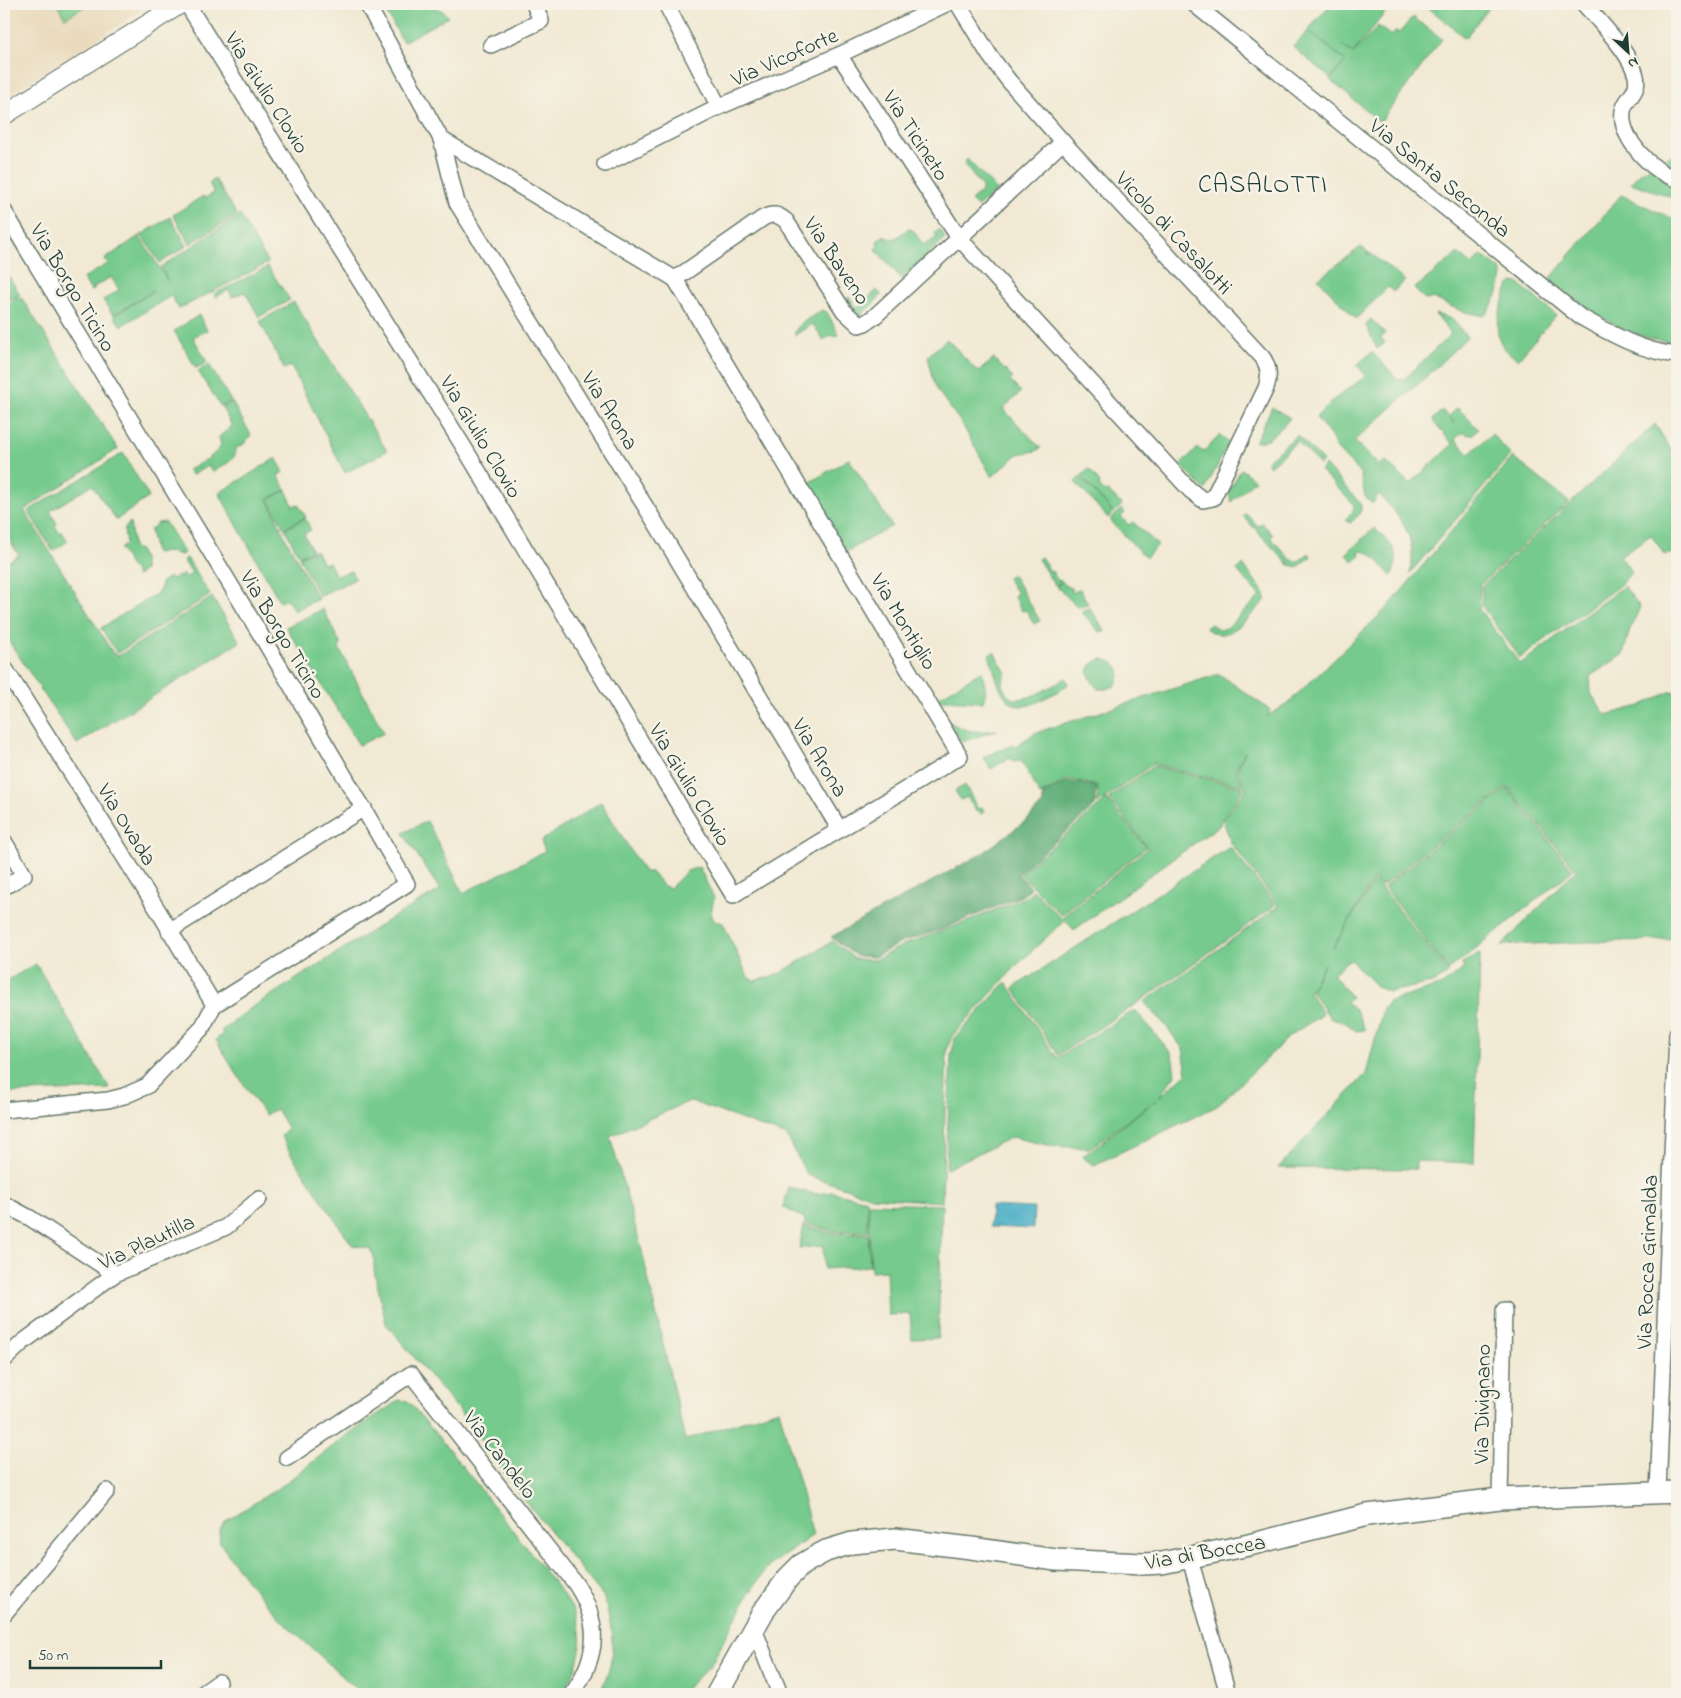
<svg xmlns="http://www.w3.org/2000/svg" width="1681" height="1698" viewBox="0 0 1681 1698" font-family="'Indie Flower',sans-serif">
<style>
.built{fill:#e9d9ba}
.green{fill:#76ca8d;stroke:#4a8460}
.forest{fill:#60ae78;stroke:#407656}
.water{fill:#46adc5;stroke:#32757c}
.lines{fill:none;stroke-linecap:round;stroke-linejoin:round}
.minor-casing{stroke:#68796c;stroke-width:18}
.tertiary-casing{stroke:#68796c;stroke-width:21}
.secondary-casing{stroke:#68796c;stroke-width:24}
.minor{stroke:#fff;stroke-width:15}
.tertiary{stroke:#fff;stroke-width:19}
.secondary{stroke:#fff;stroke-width:21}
.labels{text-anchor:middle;stroke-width:5;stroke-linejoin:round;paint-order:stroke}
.street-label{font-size:22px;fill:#1f3d34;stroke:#f7f3e8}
.quarter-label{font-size:25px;letter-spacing:1px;fill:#1f3d34;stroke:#f7f3e8}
</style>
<rect width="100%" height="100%" fill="#f7f3e8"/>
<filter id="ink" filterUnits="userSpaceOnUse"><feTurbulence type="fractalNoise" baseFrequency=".02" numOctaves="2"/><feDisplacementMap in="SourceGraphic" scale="10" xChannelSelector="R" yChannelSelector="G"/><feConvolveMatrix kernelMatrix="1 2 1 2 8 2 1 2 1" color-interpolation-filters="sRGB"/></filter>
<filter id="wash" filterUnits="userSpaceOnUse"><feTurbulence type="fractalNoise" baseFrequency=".0096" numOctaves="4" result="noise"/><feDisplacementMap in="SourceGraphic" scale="20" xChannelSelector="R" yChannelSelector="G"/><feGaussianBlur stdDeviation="1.12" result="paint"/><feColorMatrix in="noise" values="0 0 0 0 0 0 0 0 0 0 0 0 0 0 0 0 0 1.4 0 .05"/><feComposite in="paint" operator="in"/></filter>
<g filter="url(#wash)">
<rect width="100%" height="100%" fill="#f1e9d3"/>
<!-- built -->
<polygon class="built" points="4,4 135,4 140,12 4,98"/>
<!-- green -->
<g class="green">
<polygon points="57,4 89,4 65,18"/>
<polygon points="387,4 433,4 445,13 448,17 403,42 383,6"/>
<polygon points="1331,4 1392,4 1353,53 1342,45 1353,54 1378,26 1391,36 1396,31 1399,33 1413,17 1442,39 1380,122 1330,80 1345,62 1330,78 1293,47 1308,31 1346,61 1308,30"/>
<polygon points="1424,4 1492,4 1465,38"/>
<polygon points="1677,152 1677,199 1631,183 1639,173"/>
<polygon points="967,159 997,190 978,207 971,201 982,191 982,187 964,164"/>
<polygon points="215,179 237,215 190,244 173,215 203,196 205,198 214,193 209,183"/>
<path d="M1621,195C1640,203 1658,213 1677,220V342C1626,340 1589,310 1549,280Z"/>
<polygon points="240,215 268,263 179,309 171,296 121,326 114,316 153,291 113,315 103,300 119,290 111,277 94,287 95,289 91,291 83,278 108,264 105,259 139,236 168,281 161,267"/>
<polygon points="170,217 187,246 160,263 141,235"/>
<polygon points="909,228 911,230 913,230 923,245 937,237 935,233 940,229 945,238 902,279 876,250 878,244 877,241 884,235 890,239 896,238"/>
<polygon points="1361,247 1368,252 1367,255 1369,253 1374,256 1405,281 1393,292 1388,287 1356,319 1318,279"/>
<path d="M1458,253L1472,265L1481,255L1502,271C1503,286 1494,305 1484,316L1461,311L1433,298L1426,300L1414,289Z"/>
<polygon points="268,267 290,300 259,317 245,292 232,297 229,290 216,297 214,294"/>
<polygon points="4,268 20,295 4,303"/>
<path d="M1513,282L1518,283L1556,315L1518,359C1493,345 1495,326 1503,302C1506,295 1506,287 1513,282Z"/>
<polygon points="877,290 882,295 861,315 856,314 847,298 850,297 857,308"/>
<polygon points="21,297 118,449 24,510 113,653 118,656 212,597 240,642 77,744 4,634 4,564 19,555 4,531 4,306"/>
<polygon points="294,302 387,451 345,473 291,366 284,369 260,321"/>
<polygon points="822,310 827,312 839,335 834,337 832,335 823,340 813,324 795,335 795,331 800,324"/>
<path d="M1435,314L1452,319L1467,337L1427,376L1354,441L1379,465L1385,461L1410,484L1453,444L1433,422L1434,421L1433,419L1442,410L1455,424L1449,416L1458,408L1478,429L1473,434L1468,435L1463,432L1455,439L1469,454L1492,434L1511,455L1410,573C1418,538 1402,519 1379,494L1372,504L1365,496L1360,473L1336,448L1332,438L1316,417L1332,401L1366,376L1357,365L1372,352L1399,380L1404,379L1451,334Z"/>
<polygon points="199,315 207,330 193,337 207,362 196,368 174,331"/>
<polygon points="1371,319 1385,333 1381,338 1385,343 1377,349 1366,325"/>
<polygon points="947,339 978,372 994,359 1013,378 1010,381 1021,392 1003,409 1041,448 1036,451 1018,454 992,477 962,424 938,391 934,382 928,356"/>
<polygon points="209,364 231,401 221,407 198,371"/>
<path d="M232,402L251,435L244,444L236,448C237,461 222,466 212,472L208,466L192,475L188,470C200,463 215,457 221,445L219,437L232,426L222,408Z"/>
<path d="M1272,407L1290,418C1280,429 1270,442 1255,442Z"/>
<polygon points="1655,424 1677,459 1677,552 1665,555 1651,535 1620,556 1632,572 1620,585 1520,658 1482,606 1482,586"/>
<polygon points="1220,435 1229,443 1205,490 1180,465 1198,448 1203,452"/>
<polygon points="1297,435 1323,461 1320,465 1297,441 1270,466 1266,462"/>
<polygon points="123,453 149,497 116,520 92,485 50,511 57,524 55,526 59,532 62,532 68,541 53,551 28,511"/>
<polygon points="1513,457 1569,502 1480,585 1479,609 1520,664 1624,586 1640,607 1630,629 1623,655 1590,676 1591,694 1606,715 1640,706 1669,692 1677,692 1677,939 1502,945 1576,870 1507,786 1382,886 1374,878 1333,948 1375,880 1449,972 1436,982 1389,992 1377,987 1351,960 1346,962 1333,974 1351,997 1346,1002 1356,1010 1365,1030 1356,1031 1346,1023 1331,1019 1311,991 1324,964 1309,992 1323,1014 1291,1035 1217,1106 1094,1165 1082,1157 1156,1100 1090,1148 1051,1146 1012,1137 946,1169 951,1056 955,1038 1006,982 1057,1058 1135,1010 1172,1054 1175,1075 1158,1098 1187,1073 1183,1049 1166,1026 1144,1002 1279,906 1231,843 1223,820 1246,789 1237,770 1245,752 1235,770 1243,786 1153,764 1097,804 1098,786 1068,779 1040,795 1021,760 1014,762 1009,758 991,769 983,757 1013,745 1014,747 1035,733 1219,674 1270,710 1267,716 1286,705 1389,606"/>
<polygon points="276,458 284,472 278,475 286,490 268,499 285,537 318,599 294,611 287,599 280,602 219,493"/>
<polygon points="849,459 892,526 846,552 805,485"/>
<path d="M1325,465L1360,503C1364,512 1357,517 1350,523L1345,520L1353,511L1354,505L1320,470Z"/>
<polygon points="1089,469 1100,483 1099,486 1105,492 1108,491 1122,505 1114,513 1109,508 1113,514 1108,518 1075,482 1080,477 1109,508 1081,476"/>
<polygon points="1241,469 1255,480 1231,502 1229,491"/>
<polygon points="286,490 293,506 298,504 306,517 284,528 269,500"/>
<polygon points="1122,509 1125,513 1121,517 1129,525 1133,522 1158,545 1146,558 1110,520"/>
<polygon points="1246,513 1258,526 1262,523 1273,535 1270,537 1291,560 1299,561 1309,553 1311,557 1298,567 1289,565 1243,516"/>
<polygon points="305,518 311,530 304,534 312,550 299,556 285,529"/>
<polygon points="130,522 133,546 137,550 139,549 144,562 144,570 137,576 120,549 126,544 124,530"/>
<polygon points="165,522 184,553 181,555 171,552 155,553 150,530 158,523"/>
<path d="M1374,528C1390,543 1404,553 1391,576C1382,567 1372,548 1359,552L1360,556L1354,562L1346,554Z"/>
<polygon points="316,550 323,564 329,562 336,576 351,571 355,579 319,596 299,557"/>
<polygon points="1041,557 1050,571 1052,571 1058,581 1061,580 1066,586 1072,589 1072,593 1080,589 1088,604 1078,607 1056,586 1061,583 1056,585 1053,583 1038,559"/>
<polygon points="187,558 210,595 117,653 101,628 156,594 161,588 161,582 170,577 172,579 178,576 179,577 184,574 187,577 192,573 183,560"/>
<path d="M1243,565L1262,590L1265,594V601C1251,614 1227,648 1206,628L1211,624L1218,630L1227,628L1259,597L1258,594L1237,570Z"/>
<polygon points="1013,575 1040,621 1034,624 1026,610 1022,611 1014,596 1017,593 1007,578"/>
<polygon points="1090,608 1105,631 1099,632 1081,611"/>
<polygon points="323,609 341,645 339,648 384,733 359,745 286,627"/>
<path d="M994,652L1006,673C1003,677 1003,682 1004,688C1010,715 1053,685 1066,678L1068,684C1061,691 1053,694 1045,698C1004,723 999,685 989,655Z"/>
<path d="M1104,659C1120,664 1123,671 1115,686L1106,689H1098C1087,676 1082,664 1104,659Z"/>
<polygon points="982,671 986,692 983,702 940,700 937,698"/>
<path d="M948,721C968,733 974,732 997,730L963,742L960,740Z"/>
<polygon points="1154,766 1244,788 1221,821 1220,825 1074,930 1062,917 1148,848 1109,798"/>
<polygon points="965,785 978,809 982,807 985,812 981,814 979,810 976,812 967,797 961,800 955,791"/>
<polygon points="1507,788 1573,870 1449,970 1384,887"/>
<polygon points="1107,799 1146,847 1061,915 1020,874"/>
<path d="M601,802L644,872H651L664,886L670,888L687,871L699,867L714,898L711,913L714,921L723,923L748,977L754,981L777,975L833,941L855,959L876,960L903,945L966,922L1026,897L1033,890L1064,921L1019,963L952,1036L947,1050L942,1202L872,1197L807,1175L787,1136L690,1101L610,1136L641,1247L685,1440L779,1409L813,1535L767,1568L749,1594L710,1666L680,1694H599C602,1687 606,1680 608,1673C616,1648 611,1620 603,1596L519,1493L462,1414L386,1324L374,1270V1256L369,1248L352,1245L291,1154L281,1136L288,1129L276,1109L265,1115L232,1067L216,1040L223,1033L221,1031L251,1008L390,919L440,890L403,833L427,821L463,893L545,851L541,841Z"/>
<polygon points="1230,847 1276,905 1139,1002 1058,1055 1013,988"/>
<polygon points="1480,953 1474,1163 1416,1161 1416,1169 1278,1168 1366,1074 1383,1009 1388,1002 1442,985 1464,968 1462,963"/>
<polygon points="36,964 110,1089 4,1093 4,982"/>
<polygon points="789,1188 815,1194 833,1192 867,1200 868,1232 832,1231 805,1223 804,1218 783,1207"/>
<polygon points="868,1203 942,1205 938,1338 912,1339 910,1314 888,1315 886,1270 871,1271"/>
<polygon points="804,1225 831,1233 868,1234 870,1266 824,1269 823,1246 799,1248"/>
<path d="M399,1400L408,1401L448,1448L558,1588C564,1596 571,1605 575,1614C587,1641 578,1672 561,1694H362L282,1621L247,1581L220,1543L219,1531L226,1521L283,1485L346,1436Z"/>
</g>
<!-- forest -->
<polygon class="forest" points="1068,781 1097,787 1095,796 1095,806 1018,874 1031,888 1022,896 942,929 902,942 875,957 856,956 831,937 983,853 1028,819 1043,803 1042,795"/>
<!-- water -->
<polygon class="water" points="991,1206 1034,1208 1033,1229 990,1227"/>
</g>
<g filter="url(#ink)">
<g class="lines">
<defs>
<g id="minor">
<polyline points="187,4 465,449 733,895 960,756 675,279"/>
<polyline points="367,4 441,139 457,203 655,522 840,830"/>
<polyline points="666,4 719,107 839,55 946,4"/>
<path d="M1194,4L1579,316C1610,333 1640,351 1677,355"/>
<path d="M1584,4C1599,21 1631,54 1636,76C1640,93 1625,98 1623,111C1619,138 1653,173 1677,179"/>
<polyline points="491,45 541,21 534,4"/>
<path d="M839,55L959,238L1190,490L1203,500L1213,498L1266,388C1270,376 1269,368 1263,358L1063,142L1009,81L990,56L958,4"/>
<path d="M441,139L675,279L763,218C772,213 778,214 786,221L844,311L859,325L865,323L874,317L1063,142"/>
<polyline points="605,164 719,107"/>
<path d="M4,211C139,435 277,657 407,884L214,1005"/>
<polyline points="4,667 159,912 214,1005"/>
<polyline points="4,841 24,875 4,887"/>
<polyline points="169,931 364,808"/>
<polyline points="4,1110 108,1100 124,1096 147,1086 202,1028 214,1005"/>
<polyline points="4,1204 30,1218 115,1274"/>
<polyline points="4,1360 23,1342 115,1274 226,1227 259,1199"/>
<path d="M287,1458L411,1374L575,1583C601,1622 599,1655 572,1694"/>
<polyline points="1658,1492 1677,1034"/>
<polyline points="1500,1499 1504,1310"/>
<polyline points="1190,1559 1228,1694"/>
<polyline points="4,1614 107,1491"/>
<polyline points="754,1629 780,1694"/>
<polyline points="202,1694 219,1682"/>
</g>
<polyline id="tertiary" points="4,115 180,4"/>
<polyline id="secondary" points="717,1694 763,1612 788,1578 801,1565 813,1558 826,1551 852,1543 895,1539 971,1548 1056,1560 1143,1564 1162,1563 1249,1545 1367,1515 1500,1499 1677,1492"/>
</defs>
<!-- minor casing -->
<use href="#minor" class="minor-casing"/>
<!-- tertiary casing -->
<use href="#tertiary" class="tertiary-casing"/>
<!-- secondary casing -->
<use href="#secondary" class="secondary-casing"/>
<!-- minor -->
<use href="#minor" class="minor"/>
<!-- tertiary -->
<use href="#tertiary" class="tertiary"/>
<!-- secondary -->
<use href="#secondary" class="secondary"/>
</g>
</g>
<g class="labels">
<!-- street labels -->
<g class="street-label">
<text transform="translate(784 56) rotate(-24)" y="8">Via Vicoforte</text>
<text transform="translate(268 92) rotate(58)" y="8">Via Giulio Clovio</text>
<text transform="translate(917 135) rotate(57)" y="8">Via Ticineto</text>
<text transform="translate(1441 177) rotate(39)" y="8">Via Santa Seconda</text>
<text transform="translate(1175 232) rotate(47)" y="8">Vicolo di Casalotti</text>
<text transform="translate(838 260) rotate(56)" y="8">Via Baveno</text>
<text transform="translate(74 287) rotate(59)" y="8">Via Borgo Ticino</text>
<text transform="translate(611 410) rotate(58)" y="8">Via Arona</text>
<text transform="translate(482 436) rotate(59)" y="8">Via Giulio Clovio</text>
<text transform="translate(905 621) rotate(59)" y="8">Via Montiglio</text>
<text transform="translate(284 634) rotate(59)" y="8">Via Borgo Ticino</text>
<text transform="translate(821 757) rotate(59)" y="8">Via Arona</text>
<text transform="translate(691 784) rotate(59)" y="8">Via Giulio Clovio</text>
<text transform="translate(128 824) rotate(58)" y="8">Via Ovada</text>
<text transform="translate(146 1241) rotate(-25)" y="8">Via Plautilla</text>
<text transform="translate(1646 1262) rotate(-88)" y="8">Via Rocca Grimalda</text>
<text transform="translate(1481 1404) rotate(-89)" y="8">Via Divignano</text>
<text transform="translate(501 1454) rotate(52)" y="8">Via Candelo</text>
<text transform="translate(1205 1551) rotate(-10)" y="8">Via di Boccea</text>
</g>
<!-- quarter labels -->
<g class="quarter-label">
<text x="1263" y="192">CASALOTTI</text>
</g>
</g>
<!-- margin -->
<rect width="1681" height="1698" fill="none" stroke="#f7f3e8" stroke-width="20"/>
<!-- north arrow -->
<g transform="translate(1628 52) rotate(154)" stroke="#f7f3e8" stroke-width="4" paint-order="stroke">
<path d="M0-4L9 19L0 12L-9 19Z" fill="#1f3d34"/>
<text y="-8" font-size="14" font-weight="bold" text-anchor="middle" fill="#1f3d34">N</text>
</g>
<!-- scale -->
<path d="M30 1660v8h131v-8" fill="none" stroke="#1f3d34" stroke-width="2.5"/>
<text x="38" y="1660" font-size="15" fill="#1f3d34" stroke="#f7f3e8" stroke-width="4" paint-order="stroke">50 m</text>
</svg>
